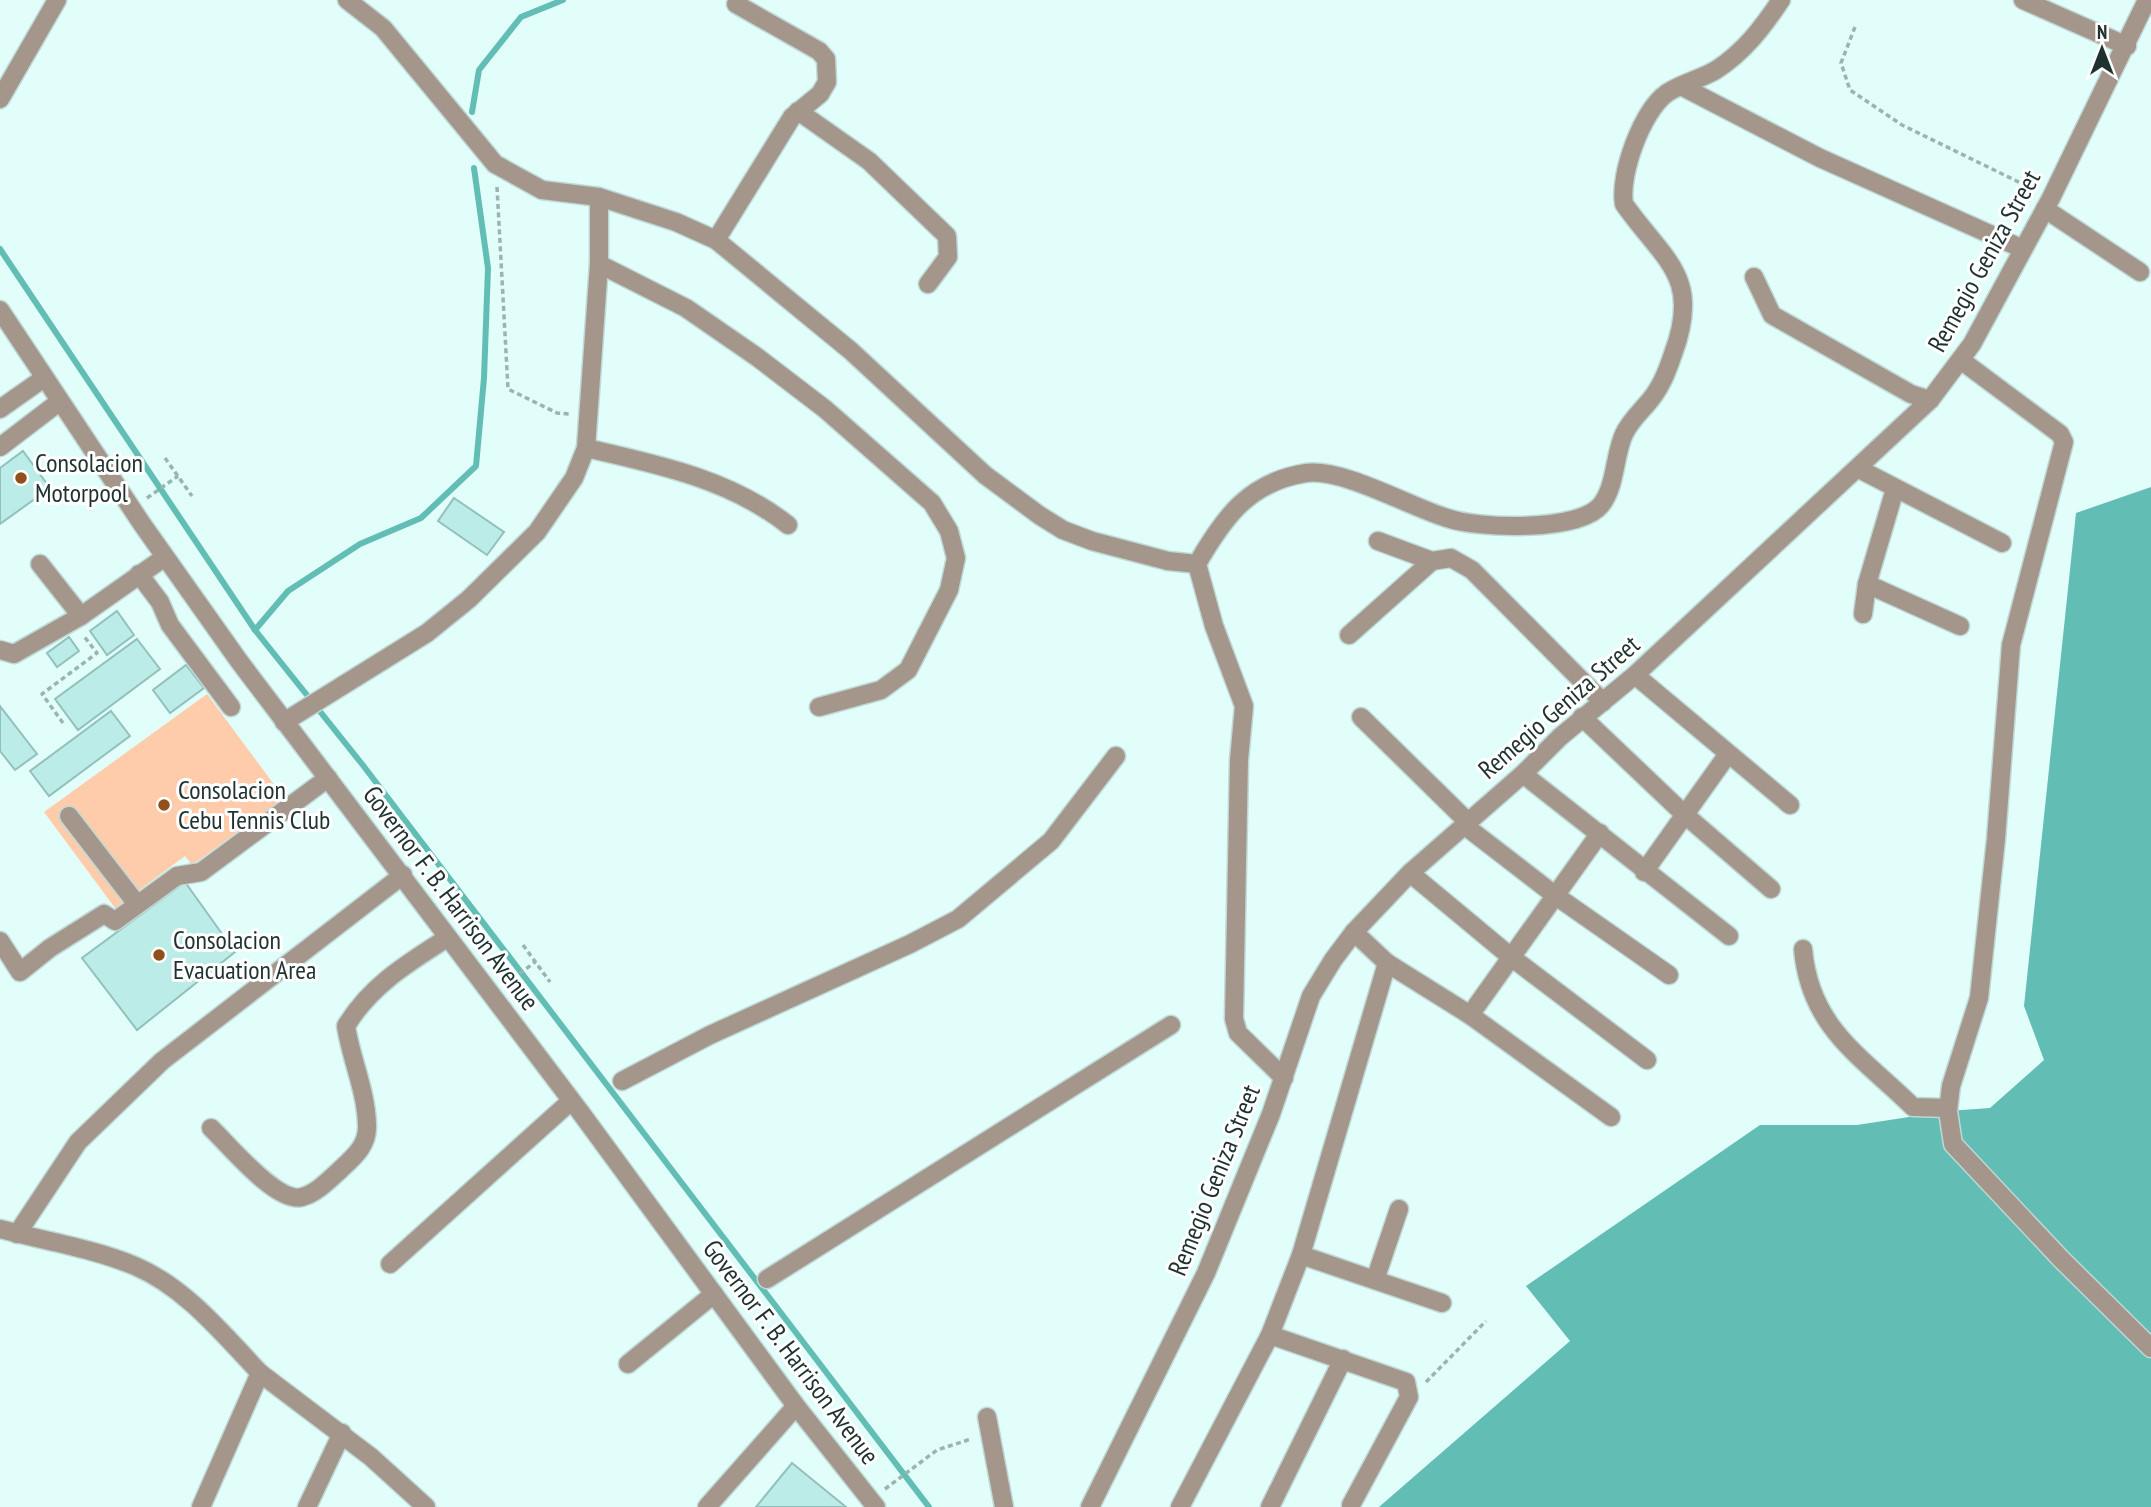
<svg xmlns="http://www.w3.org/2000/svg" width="2151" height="1507" viewBox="0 0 2151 1507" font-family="'PT Sans Narrow',sans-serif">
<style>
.green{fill:#feccab}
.water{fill:#62bdb5}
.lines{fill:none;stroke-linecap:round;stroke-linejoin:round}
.stream{stroke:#62bdb5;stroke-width:6}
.building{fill:#bcece7;stroke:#92c1bc;stroke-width:2}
.minor-casing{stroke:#bed9d6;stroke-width:21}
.path{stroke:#9ab4b0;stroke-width:3.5;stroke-dasharray:5 3.5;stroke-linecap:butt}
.minor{stroke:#a5968c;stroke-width:18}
.poi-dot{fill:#904f1b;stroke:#fff;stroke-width:2.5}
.labels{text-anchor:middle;stroke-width:6;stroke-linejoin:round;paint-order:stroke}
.street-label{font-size:26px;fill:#1f3230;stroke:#fff}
.poi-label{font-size:26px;fill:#1f3230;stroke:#fff;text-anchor:start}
</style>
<rect width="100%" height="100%" fill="#e1fefa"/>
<!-- green -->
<polygon class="green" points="207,694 284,798 192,865 185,856 115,908 44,812"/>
<!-- water -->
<polygon class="water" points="2151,487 2151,1507 1379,1507 1570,1341 1526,1286 1760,1125 1857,1125 1948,1111 1990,1108 2044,1060 2024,1006 2076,513"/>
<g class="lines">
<!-- stream -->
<g class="stream">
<polyline points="472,112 479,70 521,17 563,0"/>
<polyline points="0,249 255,630 362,764 929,1507"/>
<polyline points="255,630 288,591 360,544 421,518 476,466 484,378 488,268 474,168"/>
</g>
</g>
<!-- building -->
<g class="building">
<polygon points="23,451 50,488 0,524 0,468"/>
<polygon points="454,498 504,532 487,555 438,521"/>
<polygon points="117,611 134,635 107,655 90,631"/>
<polygon points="69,637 79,651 57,667 47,653"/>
<polygon points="137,639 160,669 78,730 55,699"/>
<polygon points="186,665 204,688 170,713 153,690"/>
<polygon points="0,706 37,754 15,770 0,751"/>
<polygon points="111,711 130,736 49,796 30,771"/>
<polygon points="185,882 235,952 137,1030 82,958"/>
<polygon points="792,1463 846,1507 756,1507"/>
</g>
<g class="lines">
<defs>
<g id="minor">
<polyline points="347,0 383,28 495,164 542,190 599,197 676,222 716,240 851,351 985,475 1039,515 1063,530 1092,541 1168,561 1197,564"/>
<polyline points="2023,0 2127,46"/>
<polyline points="1681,86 1820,158 2023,249"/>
<polyline points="0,99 57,0"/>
<polyline points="798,111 869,161 947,236 948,257 928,284"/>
<polyline points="2045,209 2140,272"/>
<polyline points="716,240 792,117 820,94 827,82 826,59 819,51 736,4"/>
<polyline points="599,264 686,308 757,357 825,409 932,503 949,531 956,558 949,590 908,670 881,690 819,707"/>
<polyline points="1754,277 1772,315 1911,394 1930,400"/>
<polyline points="0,310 142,524 239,661 581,1113 796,1406 876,1507"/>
<polyline points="1962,361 2060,434 2064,442 2011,645 1996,839 1979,998 1951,1086 1948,1111 1953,1144 2061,1259 2151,1348"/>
<polyline points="0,409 44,378"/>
<polyline points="0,447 59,402"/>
<path d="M586,448C656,464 730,479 788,525"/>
<polyline points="1859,469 2002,543"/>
<polyline points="1378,541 1432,561 1451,558 1472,570 1603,702"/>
<polyline points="40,564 81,616 165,557"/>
<polyline points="139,574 160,602 170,625 231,707"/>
<polyline points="1867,584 1960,626"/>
<polyline points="1863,614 1867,584 1895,489"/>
<polyline points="1349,635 1432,561"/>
<polyline points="0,650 14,654 81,616"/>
<polyline points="1635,675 1790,805"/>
<polyline points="1361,717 1468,822"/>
<polyline points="1582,717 1684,814 1771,889"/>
<polyline points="284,722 427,633 469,599 537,532 574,478 586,448 599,264 599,197"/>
<polyline points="1523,774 1729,936"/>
<polyline points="69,816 136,903"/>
<polyline points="1464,825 1556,896 1669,975"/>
<polyline points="1644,872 1728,754"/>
<polyline points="1410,873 1511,957 1647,1060"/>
<polyline points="1354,932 1387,963 1470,1015 1611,1117"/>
<polyline points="0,941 20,972 50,948 104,914 115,921 177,876 201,872 328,778"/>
<path d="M1803,949C1810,1028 1861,1056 1913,1107L1948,1108"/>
<polyline points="1470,1015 1600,833"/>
<path d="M1284,1078L1238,1033L1234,1019L1239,760L1244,706L1214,626L1197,564C1224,517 1249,482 1306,473C1343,468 1410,507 1447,518C1478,529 1579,532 1601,505C1616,486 1614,456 1624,434C1629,423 1638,414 1646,405C1660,390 1667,372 1673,354C1702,276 1664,261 1624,204C1619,174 1642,111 1667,93C1682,83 1701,79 1716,70C1744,52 1763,27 1781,0"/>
<polyline points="622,1081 710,1035 910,944 958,919 1051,841 1116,756"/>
<path d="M211,1128C229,1145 277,1204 302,1197C317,1193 330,1179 341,1169C355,1156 368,1145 367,1125C366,1090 351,1059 346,1026C371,985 408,963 447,938"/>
<path d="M0,1229C44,1241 92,1248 135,1266C185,1287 223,1334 260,1373"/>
<polyline points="17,1234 78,1142 162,1061 403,875"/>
<polyline points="1301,1255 1442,1303"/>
<polyline points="390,1264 571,1101"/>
<polyline points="767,1279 1171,1025"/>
<polyline points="1375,1280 1399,1209"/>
<polyline points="1270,1335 1406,1382 1409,1397 1351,1505"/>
<polyline points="628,1364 714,1294"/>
<polyline points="987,1417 1004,1507"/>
<polyline points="201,1507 260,1373 371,1457 426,1507"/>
<polyline points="307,1507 342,1433"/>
<polyline points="707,1507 796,1406"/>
<polyline points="1090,1507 1206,1273 1271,1114 1311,996 1333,960 1354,932 1410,873 1523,774 1560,737 1635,675 1930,400 1972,344 2051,198 2147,0"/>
<polyline points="1180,1507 1270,1335 1301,1255 1387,963"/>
<polyline points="1270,1507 1343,1359"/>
</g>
</defs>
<!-- minor casing -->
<use href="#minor" class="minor-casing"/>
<!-- path -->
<g class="path">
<polyline points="1855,27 1841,63 1850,90 1902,125 2033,189"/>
<polyline points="497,187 508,389 557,413 569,414"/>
<polyline points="165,458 192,496"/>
<polyline points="147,498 178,476"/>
<polyline points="63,723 42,694 97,653 83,635"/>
<polyline points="523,945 550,982"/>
<polyline points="506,984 535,962"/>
<polyline points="1426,1382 1486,1321"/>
<polyline points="885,1489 937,1450 971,1439"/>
</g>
<!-- minor -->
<use href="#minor" class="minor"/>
</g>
<!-- markers -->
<g class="poi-dot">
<circle cx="21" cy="478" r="7"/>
<circle cx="164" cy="805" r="7"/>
<circle cx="159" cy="955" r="7"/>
</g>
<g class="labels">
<!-- street labels -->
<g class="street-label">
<text transform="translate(1984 261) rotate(-61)" y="9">Remegio Geniza Street</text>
<text transform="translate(1559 707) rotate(-41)" y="9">Remegio Geniza Street</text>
<text transform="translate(451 898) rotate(53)" y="9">Governor F. B. Harrison Avenue</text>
<text transform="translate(1214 1180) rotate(-68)" y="9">Remegio Geniza Street</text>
<text transform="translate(791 1352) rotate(53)" y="9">Governor F. B. Harrison Avenue</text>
</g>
<!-- poi labels -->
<g class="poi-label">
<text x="35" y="472">Consolacion<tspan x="35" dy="30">Motorpool</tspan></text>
<text x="178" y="799">Consolacion<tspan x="178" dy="30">Cebu Tennis Club</tspan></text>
<text x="173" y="949">Consolacion<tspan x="173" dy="30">Evacuation Area</tspan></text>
</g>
</g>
<!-- north arrow -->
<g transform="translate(2102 49)" stroke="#ffffff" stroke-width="5" paint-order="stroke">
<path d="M0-5L12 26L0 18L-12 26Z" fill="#1f3230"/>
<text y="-10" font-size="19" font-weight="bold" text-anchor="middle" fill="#1f3230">N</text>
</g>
</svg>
